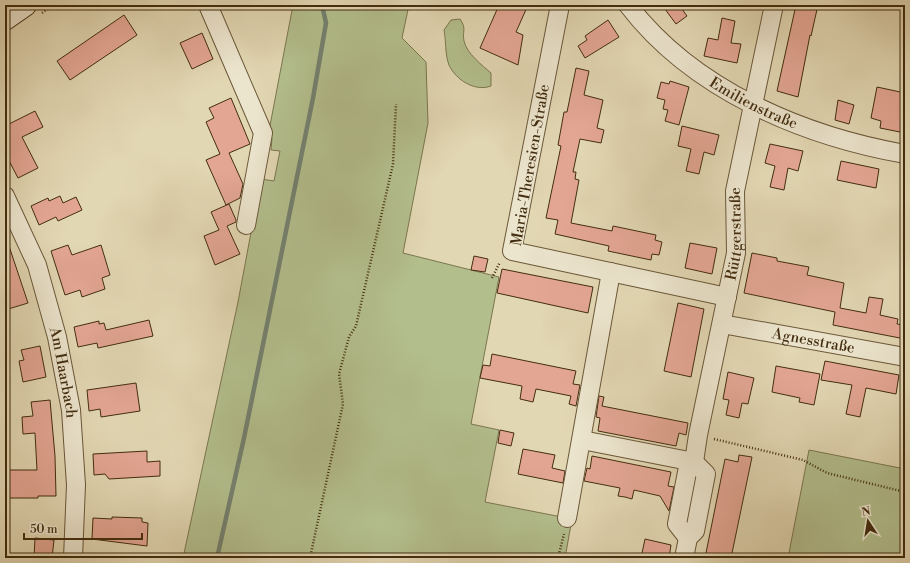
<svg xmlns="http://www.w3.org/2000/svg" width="910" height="563" viewBox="0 0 910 563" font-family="'Libre Bodoni',serif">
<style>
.green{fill:#b3be8d;stroke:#7b764e}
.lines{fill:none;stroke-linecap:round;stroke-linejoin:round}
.stream{stroke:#74816f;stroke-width:4.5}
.building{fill:#e3a693;stroke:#432d10}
.street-casing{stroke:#6b5839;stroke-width:20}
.secondary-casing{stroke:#432d10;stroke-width:24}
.path{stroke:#432d10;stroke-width:2.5;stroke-dasharray:1 2;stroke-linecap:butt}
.street{stroke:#ece5ce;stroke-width:18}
.secondary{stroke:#ece5ce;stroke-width:22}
.labels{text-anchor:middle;stroke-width:3;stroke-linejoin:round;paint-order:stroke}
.street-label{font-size:15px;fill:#432d10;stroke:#ece5ce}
</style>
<rect width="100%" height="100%" fill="#e2d7b3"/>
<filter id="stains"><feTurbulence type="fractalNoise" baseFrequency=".005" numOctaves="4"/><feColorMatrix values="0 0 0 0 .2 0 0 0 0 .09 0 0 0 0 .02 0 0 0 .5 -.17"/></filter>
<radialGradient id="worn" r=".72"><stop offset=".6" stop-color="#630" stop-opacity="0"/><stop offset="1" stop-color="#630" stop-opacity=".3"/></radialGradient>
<!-- green -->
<g class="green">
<polygon points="293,5 409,5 402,38 426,62 428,123 403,253 499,277 471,424 499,430 485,502 572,519 565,558 183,558 238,302 261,179 274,181 280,151 271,150 272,138 268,136"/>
<path d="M460,19C467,29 462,31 464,41C467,54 482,65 491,73V86C475,92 456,80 449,65C445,55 446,40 444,30L451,20Z"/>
<polygon points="809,450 905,469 905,558 788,558"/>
</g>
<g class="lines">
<!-- stream -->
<polyline class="stream" points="217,558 244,438 313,98 326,23 322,5"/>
</g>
<!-- building -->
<g class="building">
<polygon points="499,5 528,5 516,32 523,35 518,65 480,48"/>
<polygon points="662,5 679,5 687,16 676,24"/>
<polygon points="796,5 818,5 811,36 810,35 798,97 777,91"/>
<polygon points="124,15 137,35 70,80 57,61"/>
<polygon points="722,18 735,21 731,43 741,44 737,63 704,56 708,38 718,40"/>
<polygon points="608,20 619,37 585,58 578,46 587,40 585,36"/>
<polygon points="202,33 213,59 192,69 180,43"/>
<polygon points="576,68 589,71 584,95 603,100 597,128 604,130 601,143 580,139 573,172 576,172 575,179 579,180 571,223 612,231 613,226 656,235 655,240 662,242 659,255 652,254 651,260 608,251 609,246 555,234 558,220 546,218 561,146 558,145 564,112 567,112"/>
<polygon points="670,81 689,87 679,125 665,121 668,110 663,109 665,100 657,98 661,82 669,84"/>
<polygon points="877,87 905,93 905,133 880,128 881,121 871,118"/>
<polygon points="231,98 250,144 229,153 243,184 240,198 226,205 206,160 220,154 206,122 214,118 209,108"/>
<polygon points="838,100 854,105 849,124 835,120"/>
<polygon points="35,111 43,127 22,137 38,168 18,178 5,153 5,126"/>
<polygon points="682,126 719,135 714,155 704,152 699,174 686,171 691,149 678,146"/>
<polygon points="770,144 803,151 798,171 788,168 784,190 770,187 775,166 765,163"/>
<polygon points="841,161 879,169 876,188 837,180"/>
<polygon points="60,196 63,203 76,197 82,210 58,221 56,217 39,225 31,206 48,198 49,201"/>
<polygon points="229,204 236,220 236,222 227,226 240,254 215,265 204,236 219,230 211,212"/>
<polygon points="7,240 28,303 5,310 5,241"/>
<polygon points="690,243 717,248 712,274 685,268"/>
<polygon points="68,245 72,255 101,245 110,275 102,278 105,289 82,297 80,290 65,295 51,251"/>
<polygon points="752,253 777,258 777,261 809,267 807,275 844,283 840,308 866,313 869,297 883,299 880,315 898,319 897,324 905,325 905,339 833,325 835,312 744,293"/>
<polygon points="474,256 488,259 485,272 471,270"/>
<polygon points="502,269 593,287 588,313 497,293"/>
<polygon points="678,303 704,309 691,377 664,371"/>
<polygon points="149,320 153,336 98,348 97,343 78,347 74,327 99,321 99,324 104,323 106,330"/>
<polygon points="40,346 46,377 23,382 19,361 24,360 21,350"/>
<polygon points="492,354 576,371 573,384 580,385 576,406 569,404 571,396 536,389 533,402 520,399 522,386 480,378 483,365 490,366"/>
<polygon points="825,361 899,375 896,394 866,388 860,417 846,414 852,385 821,380"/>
<polygon points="776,366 820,374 814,405 799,402 800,398 772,392"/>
<polygon points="728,372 754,378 748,404 742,403 739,418 726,415 729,400 723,399"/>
<polygon points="136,383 140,411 101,417 100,409 89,411 87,390"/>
<polygon points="599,396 604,397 602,406 688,423 686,435 679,433 676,446 598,431 600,418 596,417"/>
<polygon points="50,400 55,456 56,496 38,496 38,498 5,498 5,470 37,470 35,433 23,434 22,417 33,416 31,402"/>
<polygon points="500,430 514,433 511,446 498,443"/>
<polygon points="523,449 555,455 552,468 565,471 563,483 518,474"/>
<polygon points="147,451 147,462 160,461 160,476 109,479 105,474 94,475 93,454"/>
<polygon points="739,455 752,457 731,558 705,558 725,459 738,462"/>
<polygon points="592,456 671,472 668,486 674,487 669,511 660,496 634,490 632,499 625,497 618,496 620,488 584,481 587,468 590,469"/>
<polygon points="112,517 142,518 142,522 148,523 147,546 92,539 93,518 112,519"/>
<polygon points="35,538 54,540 52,558 34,558"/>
<polygon points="645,539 671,545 669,558 641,558"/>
</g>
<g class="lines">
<defs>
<g id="street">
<polyline points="208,5 263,133 246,225"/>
<polyline points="560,5 512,251 727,297"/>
<path id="s1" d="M628,5C693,90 803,136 905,154"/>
<path id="s2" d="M5,196L37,265L57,337L71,410L76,485L73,558"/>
<path id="s3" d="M722,324L905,357"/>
<polyline points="582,440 694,462 706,474 695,531 688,538 684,558"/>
<polyline points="567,518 611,272"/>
<path id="s4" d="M688,538L677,524L688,467L694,462L698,435L736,253L735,191L774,5"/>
</g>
<polyline id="secondary" points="5,19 25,5"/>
</defs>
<!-- street casing -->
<use href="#street" class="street-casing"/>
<!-- secondary casing -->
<use href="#secondary" class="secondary-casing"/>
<!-- path -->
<g class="path">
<polyline points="42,13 53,5"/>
<polyline points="492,278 500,262"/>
<polyline points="714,439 803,460 827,473 905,492"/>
<polyline points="310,558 343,404 339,374 349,337 356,326 393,164 396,104"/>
<polyline points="558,558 564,534"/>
</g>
<!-- street -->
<use href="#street" class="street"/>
<!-- secondary -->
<use href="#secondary" class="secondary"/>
</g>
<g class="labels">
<!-- street labels -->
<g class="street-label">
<text dy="5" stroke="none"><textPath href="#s1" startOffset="161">Emilienstraße</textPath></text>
<text transform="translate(530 165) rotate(-80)" y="5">Maria-Theresien-Straße</text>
<text dy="5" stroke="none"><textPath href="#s4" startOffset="316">Rüttgerstraße</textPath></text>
<text dy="5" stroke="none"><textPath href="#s3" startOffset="93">Agnesstraße</textPath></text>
<text dy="5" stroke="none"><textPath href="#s2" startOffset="187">Am Haarbach</textPath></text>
</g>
</g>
<!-- margin -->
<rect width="910" height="563" fill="none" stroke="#e2d7b3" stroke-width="20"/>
<rect x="6" y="6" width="898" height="551" fill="none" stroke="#432d10" stroke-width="2"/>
<rect x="10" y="10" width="890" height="543" fill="none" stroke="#432d10"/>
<!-- north arrow -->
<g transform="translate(868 521) rotate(348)" stroke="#ece5ce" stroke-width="3" paint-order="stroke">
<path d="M0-3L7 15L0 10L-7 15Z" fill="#432d10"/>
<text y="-6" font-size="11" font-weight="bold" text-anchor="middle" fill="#432d10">N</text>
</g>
<!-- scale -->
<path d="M24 533v6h118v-6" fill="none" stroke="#432d10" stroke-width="2"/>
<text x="30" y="533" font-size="12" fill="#432d10" stroke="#ece5ce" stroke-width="3" paint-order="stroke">50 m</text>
<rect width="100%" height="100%" filter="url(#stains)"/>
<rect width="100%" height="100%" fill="url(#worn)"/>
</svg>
